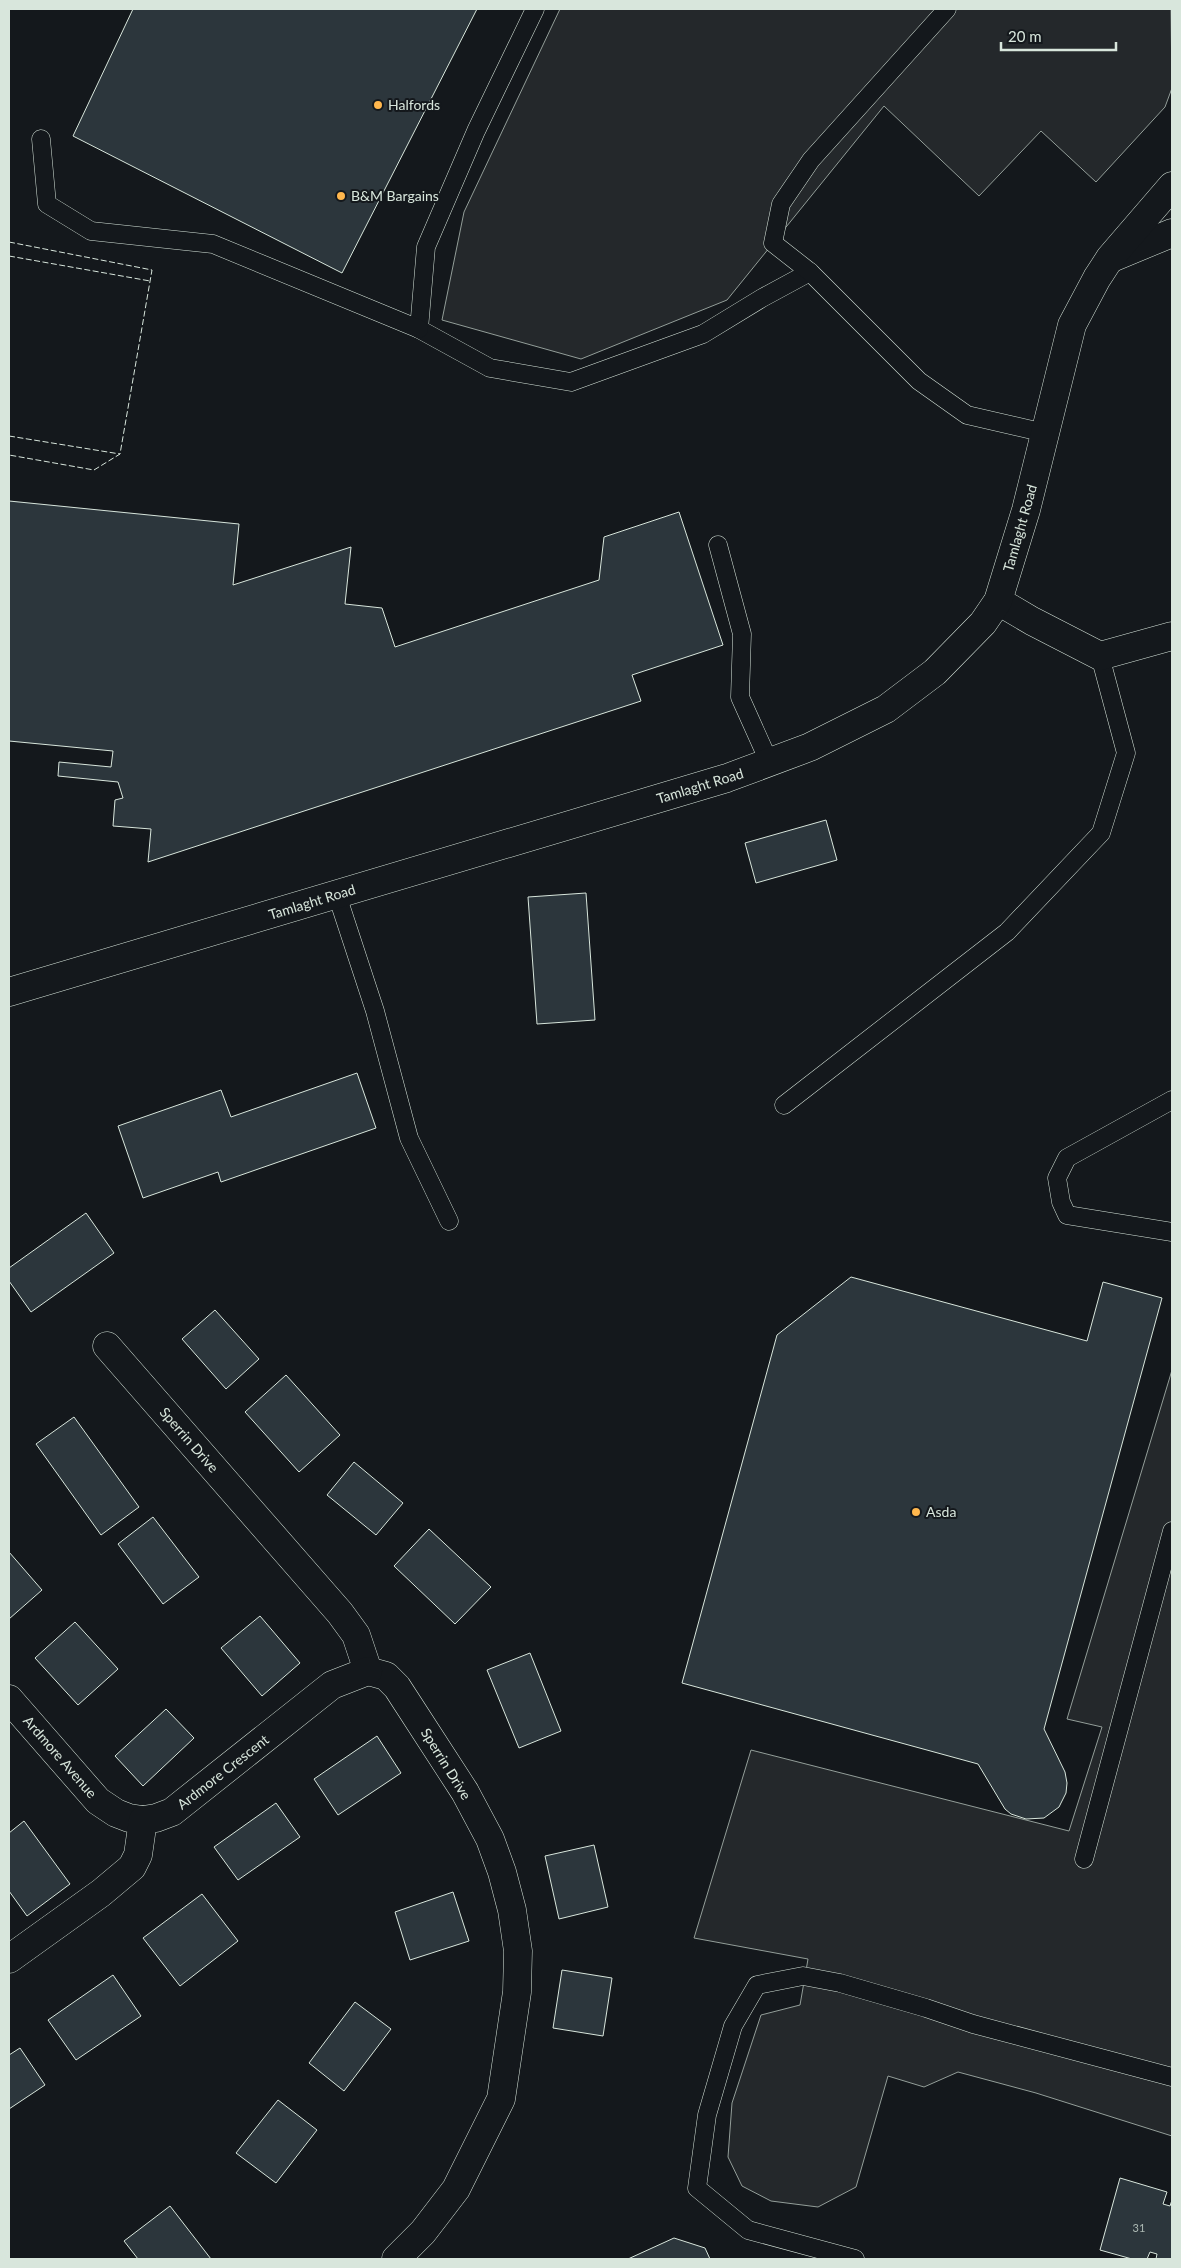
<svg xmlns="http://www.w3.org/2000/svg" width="1181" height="2268" viewBox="0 0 1181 2268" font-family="Lato,sans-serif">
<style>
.parking{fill:#24282b;stroke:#939e99}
.building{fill:#2c363c;stroke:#d8e6dc}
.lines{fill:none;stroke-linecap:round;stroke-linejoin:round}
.lane-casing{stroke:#d8e6dc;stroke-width:19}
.street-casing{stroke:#d8e6dc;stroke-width:29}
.secondary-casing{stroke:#d8e6dc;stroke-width:29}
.lane{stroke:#14181c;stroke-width:18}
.street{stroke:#14181c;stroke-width:28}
.secondary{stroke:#14181c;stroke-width:28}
.fence{stroke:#d8e6dc;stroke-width:1;stroke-dasharray:6 2.5;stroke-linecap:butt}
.poi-dot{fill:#ffb74d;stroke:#14181c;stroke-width:2}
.labels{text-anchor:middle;stroke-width:4;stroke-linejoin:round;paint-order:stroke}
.number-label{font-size:11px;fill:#adbab4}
.poi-label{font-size:14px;fill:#d8e6dc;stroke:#14181c;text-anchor:start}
.street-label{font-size:14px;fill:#d8e6dc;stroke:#14181c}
</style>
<rect width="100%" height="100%" fill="#14181c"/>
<!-- parking -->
<g class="parking">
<polygon points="560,9 1171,9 1172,88 1165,107 1096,182 1041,131 979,196 884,106 727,300 581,359 442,320 464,212"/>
<polygon points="1172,1370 1172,2136 1036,2093 958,2072 924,2087 888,2076 856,2187 818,2207 771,2201 742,2186 728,2157 732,2103 761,2015 800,2005 808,1959 694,1938 751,1750 1069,1831 1102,1727 1067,1719"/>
</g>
<!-- building -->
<g class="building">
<polygon points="133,9 477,9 342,273 73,136"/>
<polygon points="9,501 239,524 233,585 351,547 345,604 382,608 395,647 599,580 604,537 679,512 723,645 632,675 641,701 148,862 151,829 113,826 115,800 123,798 118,782 58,776 59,762 111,767 113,751 9,741"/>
<polygon points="826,820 837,860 756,883 745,843"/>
<polygon points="586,893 595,1020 537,1024 528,897"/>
<polygon points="357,1073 376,1128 221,1182 218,1172 143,1198 118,1126 221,1090 231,1117"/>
<polygon points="86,1213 114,1253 31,1312 9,1281 9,1268"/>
<polygon points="851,1277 1087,1341 1103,1282 1162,1298 1044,1729 1065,1772 1067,1783 1066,1793 1059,1807 1044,1818 1026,1819 1011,1814 1005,1809 978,1764 682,1683 777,1335"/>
<polygon points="215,1310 259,1359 226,1389 182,1339"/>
<polygon points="286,1375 340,1435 299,1472 245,1412"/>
<polygon points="74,1417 139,1507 101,1535 36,1444"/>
<polygon points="354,1462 403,1503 376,1535 327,1495"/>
<polygon points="153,1517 199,1577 163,1604 118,1544"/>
<polygon points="429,1529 491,1587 455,1624 394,1566"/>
<polygon points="9,1552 42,1590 9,1619"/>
<polygon points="260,1616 300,1663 262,1696 221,1648"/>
<polygon points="75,1622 118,1669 78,1705 35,1658"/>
<polygon points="530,1653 561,1731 519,1748 487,1670"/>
<polygon points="166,1709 194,1738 143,1786 115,1756"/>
<polygon points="377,1736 401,1773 338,1815 314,1779"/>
<polygon points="276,1803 300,1837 238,1880 214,1847"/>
<polygon points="24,1821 70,1884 27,1916 9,1891 9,1833"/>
<polygon points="594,1845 608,1907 559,1919 545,1856"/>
<polygon points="453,1892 469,1941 410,1960 395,1912"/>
<polygon points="202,1894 238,1941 180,1986 143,1938"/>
<polygon points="562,1970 612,1978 603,2036 553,2028"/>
<polygon points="113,1975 141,2016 76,2060 48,2020"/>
<polygon points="355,2002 391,2029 344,2091 309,2063"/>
<polygon points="20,2048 45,2085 9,2109 9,2055"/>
<polygon points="278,2100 317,2130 276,2183 236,2153"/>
<polygon points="1120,2178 1167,2192 1163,2204 1170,2206 1172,2200 1172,2259 1156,2259 1157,2254 1150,2252 1147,2259 1132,2259 1100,2250"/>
<polygon points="170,2206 211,2259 138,2259 124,2241"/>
<polygon points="674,2238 705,2248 710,2259 628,2259"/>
</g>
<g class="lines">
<defs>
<g id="lane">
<polyline points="535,9 476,131 426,247 419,329 490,368 571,382 703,334 762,298 810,272"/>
<polyline points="947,9 811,160 781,204 773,243 810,272 919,381 967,415 1045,433"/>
<polyline points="41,139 47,204 91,231 213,244 419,329"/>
<polyline points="718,545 742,634 740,697 770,764"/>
<polyline points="337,895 375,1011 409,1138 449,1221"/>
<polyline points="1172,1100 1067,1158 1057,1178 1061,1202 1067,1215 1172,1232"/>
<polyline points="784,1105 1007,932 1101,833 1126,753 1100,656"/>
<polyline points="1084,1859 1172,1531"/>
<polyline points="855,2259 748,2230 697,2188 707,2115 733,2026 757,1985 803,1976 840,1983 926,2008 973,2024 1172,2077"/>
</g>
<g id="street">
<polyline points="998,601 1032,621 1100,656 1172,636"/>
<polyline points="107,1346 340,1613 356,1635 368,1671 386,1676 397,1687 465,1792 490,1839 502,1872 512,1910 518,1951 517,1992 501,2099 456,2189 423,2232 396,2259"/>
<polyline points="9,1699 98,1801 116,1813 129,1818 143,1820"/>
<polyline points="9,1959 101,1893 132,1867 138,1855 143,1820 156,1818 172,1812 332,1685 368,1671"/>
</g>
<g id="secondary">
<polyline points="1114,257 1172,233"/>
<polyline points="9,992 727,778 810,747 886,709 935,672 983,623 998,601 1026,510 1072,325 1097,278 1110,258 1172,186"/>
</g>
</defs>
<!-- lane casing -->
<use href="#lane" class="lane-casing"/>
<!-- street casing -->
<use href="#street" class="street-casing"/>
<!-- secondary casing -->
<use href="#secondary" class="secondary-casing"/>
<!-- lane -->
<use href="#lane" class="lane"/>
<!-- street -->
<use href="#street" class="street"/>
<!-- secondary -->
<use href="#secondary" class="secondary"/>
<!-- fence -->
<g class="fence">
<polyline points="9,242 152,270 120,454 94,470 9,455"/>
<polyline points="9,256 150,281"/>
<polyline points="9,436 120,454"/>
</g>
</g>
<!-- markers -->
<g class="poi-dot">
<circle cx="378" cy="105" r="5"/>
<circle cx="341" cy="196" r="5"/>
<circle cx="916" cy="1512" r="5"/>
</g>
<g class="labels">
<!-- number labels -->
<g class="number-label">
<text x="1139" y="2232">31</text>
</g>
<!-- poi labels -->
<g class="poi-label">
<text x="388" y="110">Halfords</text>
<text x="351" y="201">B&amp;M Bargains</text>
<text x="926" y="1517">Asda</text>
</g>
<!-- street labels -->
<g class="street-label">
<text transform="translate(1020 528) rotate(-74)" y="5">Tamlaght Road</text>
<text transform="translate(700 786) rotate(-17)" y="5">Tamlaght Road</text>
<text transform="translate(312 902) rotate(-17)" y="5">Tamlaght Road</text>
<text transform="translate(189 1440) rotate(49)" y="5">Sperrin Drive</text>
<text transform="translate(60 1757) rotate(49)" y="5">Ardmore Avenue</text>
<text transform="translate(446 1764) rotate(58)" y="5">Sperrin Drive</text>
<text transform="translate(223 1772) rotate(-38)" y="5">Ardmore Crescent</text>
</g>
</g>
<!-- border -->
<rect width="1181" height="2268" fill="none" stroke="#d8e6dc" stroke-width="20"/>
<!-- scale -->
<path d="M1001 42v8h115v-8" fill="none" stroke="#d8e6dc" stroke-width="2.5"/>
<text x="1008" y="42" font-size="15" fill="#d8e6dc" stroke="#14181c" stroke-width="4" paint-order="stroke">20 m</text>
</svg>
